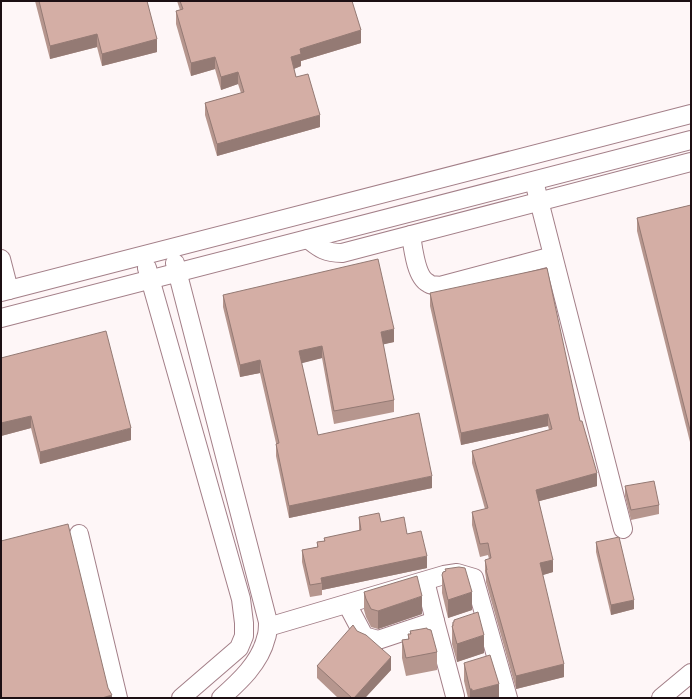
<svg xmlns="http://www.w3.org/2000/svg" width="692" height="699" viewBox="0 0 692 699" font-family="Rubik,sans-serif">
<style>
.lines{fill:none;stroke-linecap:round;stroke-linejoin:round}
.minor-casing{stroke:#a37f88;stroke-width:20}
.minor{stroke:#fff;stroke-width:18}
.wall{fill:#b6968e}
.shaded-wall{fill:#947a74}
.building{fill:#d4aea5;stroke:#947a74}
</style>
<rect width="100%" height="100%" fill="#fef6f7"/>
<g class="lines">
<defs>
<g id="minor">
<polyline points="536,189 623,529"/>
<path d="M411,235C413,248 416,277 428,283C431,286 436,285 440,286L553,256"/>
<path d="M308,239C320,249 326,253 342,253L691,162"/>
<polyline points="1,259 9,290"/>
<path d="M175,263L268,622C268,627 268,633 266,638C260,663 239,682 221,698"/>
<polyline points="147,268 241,599 244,623 244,636 239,648 181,698"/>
<polyline points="1,292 691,114"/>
<polyline points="1,318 691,140"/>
<polyline points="79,534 118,698"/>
<polyline points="425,581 435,621"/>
<polyline points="347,604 364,636 378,640 435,621 455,696"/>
<polyline points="268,627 444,575 457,573 474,578 508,698"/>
<polyline points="661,698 691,673"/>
</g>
</defs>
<!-- minor casing -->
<use href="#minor" class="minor-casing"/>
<!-- minor -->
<use href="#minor" class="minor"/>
</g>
<!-- wall -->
<g class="wall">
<polygon points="35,1 147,1 157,52 102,66 97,47 50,59"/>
<polygon points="177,1 352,1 361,43 301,61 301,66 294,69 296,77 320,127 217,156 205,115 205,103 241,93 238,84 221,90 215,69 191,76 176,24 176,11 180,10"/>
<polygon points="691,205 691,446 637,231 637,218"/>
<polygon points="430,293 580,421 597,486 539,501 553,572 542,575 564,677 516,689 486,582 486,578 485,572 485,560 489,559 488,555 480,557 472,525 472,512 485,509 472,463 472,451 549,430 548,426 461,445 430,306"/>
<polygon points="223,295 394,342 383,344 394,400 394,412 334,424 322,358 301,363 318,435 432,488 289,518 276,456 276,443 260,373 240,377 223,307"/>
<polygon points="1,358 131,440 40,464 31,428 1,436"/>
<polygon points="625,486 659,505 659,514 631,520 625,496"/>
<polygon points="690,504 691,504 691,522 690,517"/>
<polygon points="359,517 381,522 407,534 427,568 322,590 322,595 310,597 302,562 302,550 317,547 317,542 324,541 324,538 359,531"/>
<polygon points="596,542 634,609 611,615 596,552"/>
<polygon points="442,575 472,610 448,618 442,593"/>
<polygon points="364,592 422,614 378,629 371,627 366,617 364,610"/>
<polygon points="454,620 484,653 457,662 452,644 452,626 453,622 454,622"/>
<polygon points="357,631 391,670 365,698 338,698 317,678 317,666"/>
<polygon points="410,631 437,652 437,670 406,676 402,658 402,640 408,639 408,634 410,634"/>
<polygon points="464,663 499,698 468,698 464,681"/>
</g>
<!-- shaded-wall -->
<g class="shaded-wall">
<polygon points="361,30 361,43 301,61 301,66 291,70 291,57 300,49"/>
<polygon points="97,34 97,47 50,59 50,46"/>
<polygon points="157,39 157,52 102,66 102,54"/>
<polygon points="215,57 215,69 191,76 191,63"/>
<polygon points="238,72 238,84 221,90 221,77"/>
<polygon points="320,115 320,127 217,156 217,144"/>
<polygon points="394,329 394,342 381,345 381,332"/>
<polygon points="322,346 322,358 299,364 299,351"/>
<polygon points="260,360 260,373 240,377 240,365"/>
<polygon points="548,414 548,426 461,445 461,433"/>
<polygon points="31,416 31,428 1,436 1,423"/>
<polygon points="131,428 131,440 40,464 40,452"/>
<polygon points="597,473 597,486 536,502 536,490"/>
<polygon points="432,476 432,488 289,518 289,506"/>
<polygon points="427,556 427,568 322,590 322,583 321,578"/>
<polygon points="553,560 553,572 540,576 540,563"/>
<polygon points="472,592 472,610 448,618 448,600"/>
<polygon points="422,596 422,614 378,629 378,611"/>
<polygon points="634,600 634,609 611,615 611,605"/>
<polygon points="484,635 484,653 457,662 457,644"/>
<polygon points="391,657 391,670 365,698 354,698"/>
<polygon points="564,664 564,677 516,689 516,676"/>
<polygon points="499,684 499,698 472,698 472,691"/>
<rect x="470" y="689" width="2" height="9"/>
<polygon points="112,695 112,698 102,698"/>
</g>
<!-- building -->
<g class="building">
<polygon points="39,1 147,1 157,39 102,54 97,34 50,46"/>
<polygon points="180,1 352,1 361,30 300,49 301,54 291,57 296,77 308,74 320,115 217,144 205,103 244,92 238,72 221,77 215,57 191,63 176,11 183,9"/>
<polygon points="691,205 691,434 637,218"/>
<polygon points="378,259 394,329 381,332 394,400 334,411 322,346 299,351 318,435 419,413 432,476 289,506 276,444 279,443 260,360 240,365 223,295"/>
<polygon points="547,268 580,421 582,421 597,473 536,490 553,560 540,563 564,664 516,676 486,570 487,570 485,560 491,558 488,543 480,544 472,512 488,508 472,451 552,429 548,414 461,433 430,293"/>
<polygon points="106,331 131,428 40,452 31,416 1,423 1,358"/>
<polygon points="654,481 659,505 631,510 625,486"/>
<polygon points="379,513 381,522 404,517 407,534 421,531 427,556 321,578 322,583 310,585 302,550 318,547 317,542 325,541 324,538 361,530 359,517"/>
<polygon points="68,524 108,688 112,695 102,698 1,698 1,541"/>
<polygon points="619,537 634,600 611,605 596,542"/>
<polygon points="459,567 465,568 472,592 448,600 442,575 443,572 446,571 445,569"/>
<polygon points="417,576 422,596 378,611 371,609 366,599 364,592"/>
<polygon points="478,612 484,635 457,644 452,626 453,626 453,622 454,622 454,620"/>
<polygon points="353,625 357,631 366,635 391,657 354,698 352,698 317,666"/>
<polygon points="427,628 427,629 431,630 437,652 406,658 402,640 409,639 408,634 411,634 410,631"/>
<polygon points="490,655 499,684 472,691 472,689 470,689 464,663"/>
</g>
<!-- border -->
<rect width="692" height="699" fill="none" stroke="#1c0f13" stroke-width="4"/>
</svg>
